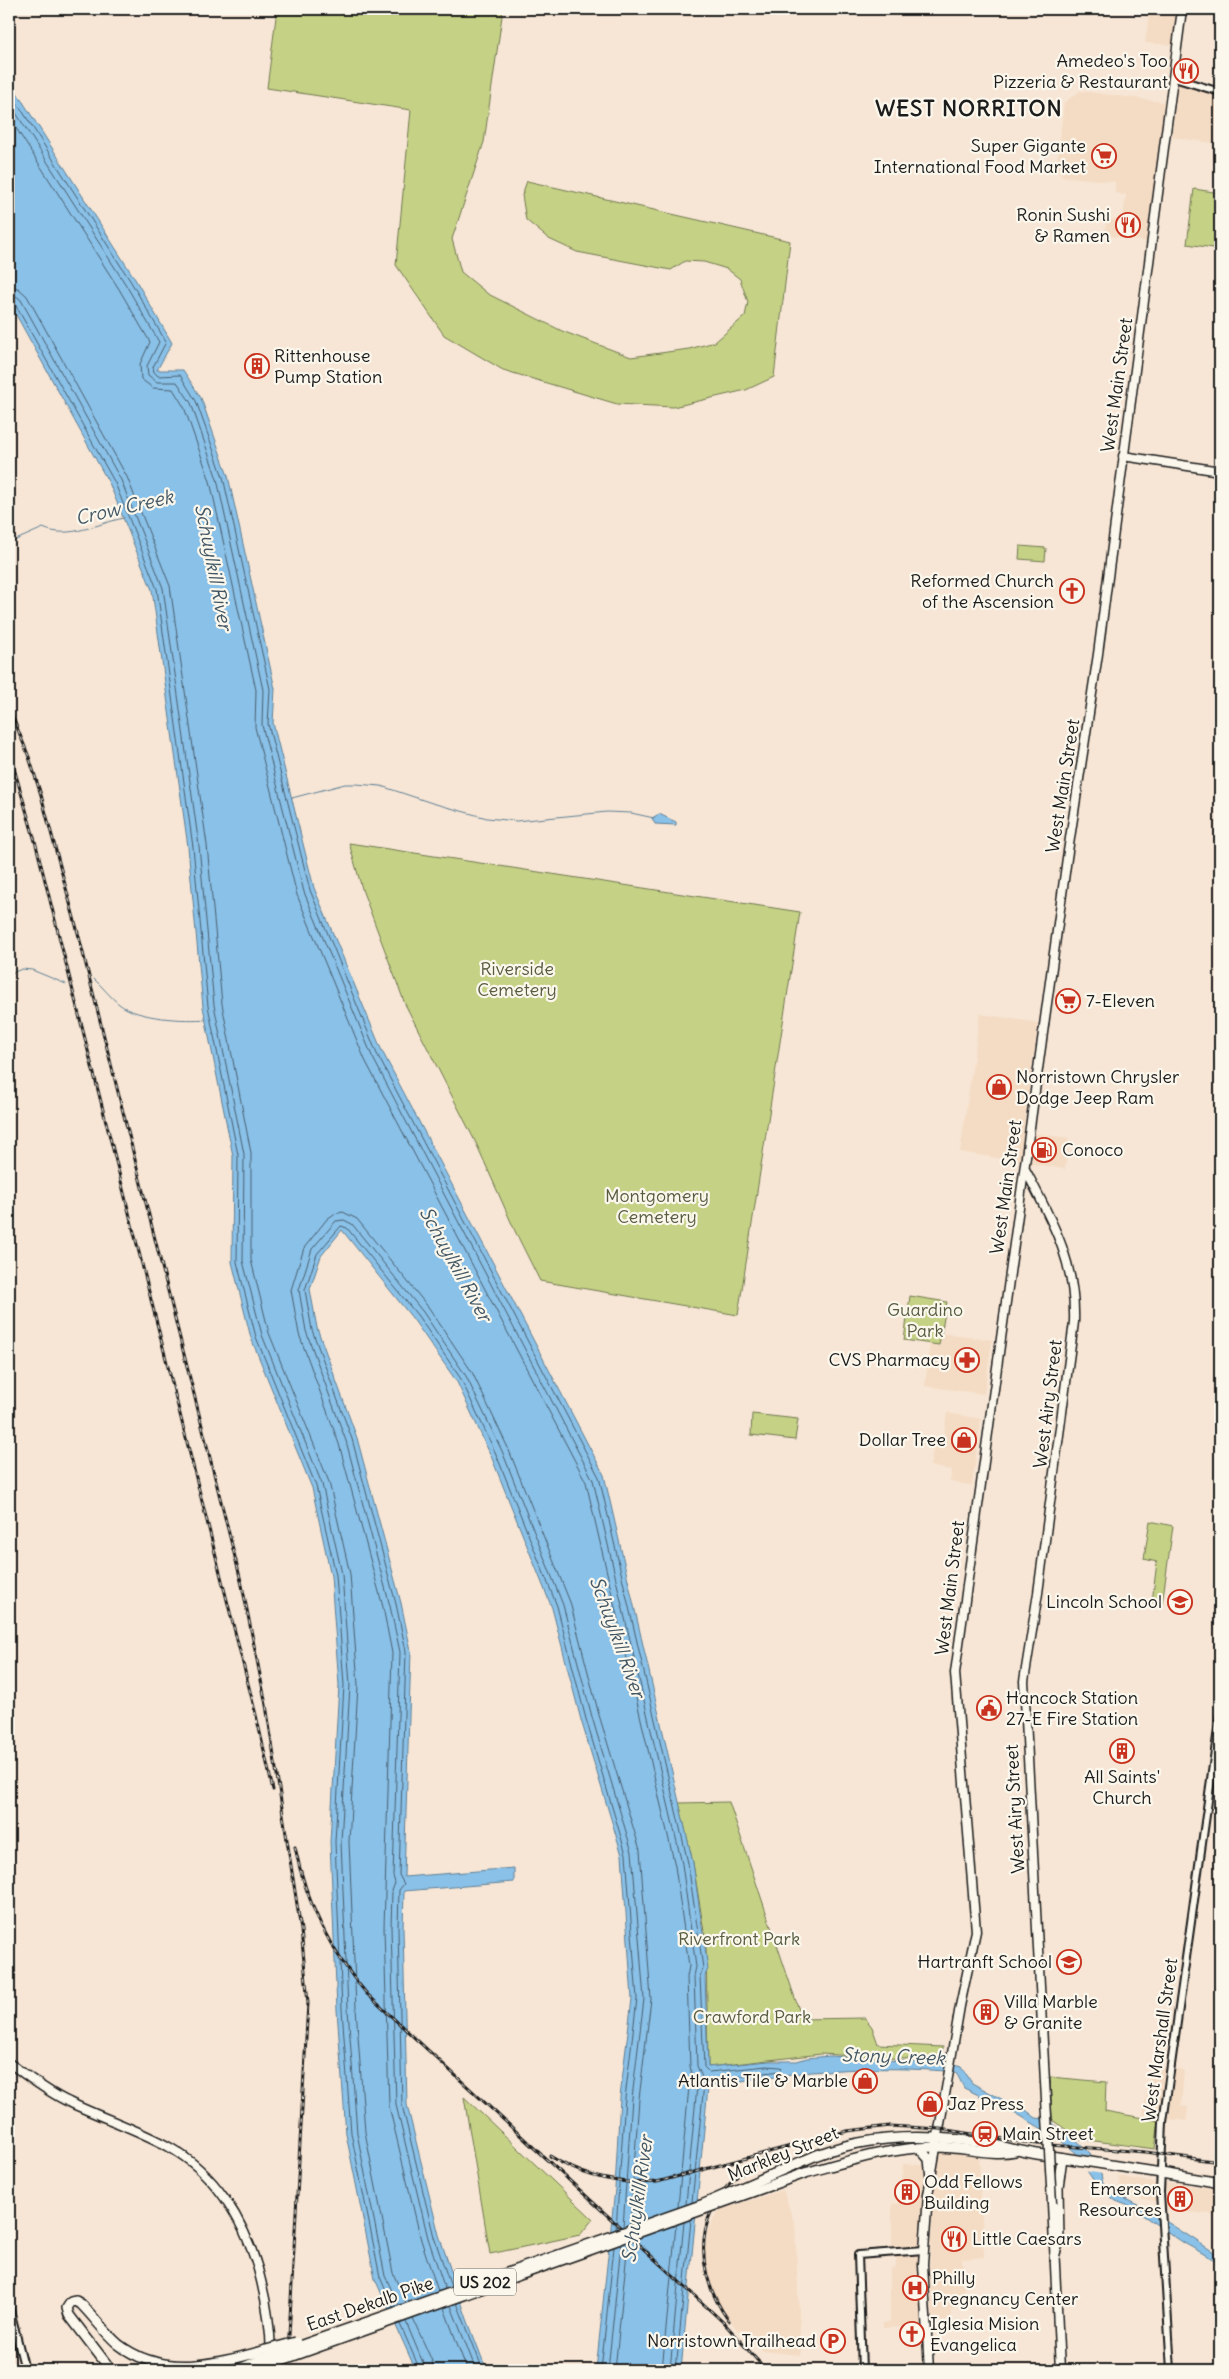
<svg xmlns="http://www.w3.org/2000/svg" width="1229" height="2379" viewBox="0 0 1229 2379" font-family="Delius,sans-serif">
<style>
.built{fill:#f4dbc4}
.green{fill:#c5d285;stroke:#707750}
.water{fill:#8ac1e8;stroke:#5e7f96}
.pier{fill:#f7e6d5}
.lines{fill:none;stroke-linecap:round;stroke-linejoin:round}
.shore{stroke:#485e6e;stroke-width:1}
.stream{stroke:#5e7f96;stroke-width:1}
.minor-casing{stroke:#1c1c1c;stroke-width:10}
.major-casing{stroke:#1c1c1c;stroke-width:11}
.highway-casing{stroke:#1c1c1c;stroke-width:12}
.minor{stroke:#fbf7ec;stroke-width:6}
.major{stroke:#fbf7ec;stroke-width:8}
.highway{stroke:#fbf7ec;stroke-width:9}
.rail-casing{stroke:#1c1c1c;stroke-width:3}
.rail{stroke:#fbf7ec;stroke-width:1;stroke-dasharray:4;stroke-linecap:butt}
.major-bridge-casing{stroke:#1c1c1c;stroke-width:11;stroke-linecap:butt}
.highway-bridge-casing{stroke:#1c1c1c;stroke-width:12;stroke-linecap:butt}
.major-bridge{stroke:#fbf7ec;stroke-width:8}
.highway-bridge{stroke:#fbf7ec;stroke-width:9}
.labels{text-anchor:middle;stroke-width:4.5;stroke-linejoin:round;paint-order:stroke}
.shield{fill:#fbf7ec;stroke:#5f5e5a;stroke-width:1}
.shield-label{font-size:16px;font-weight:bold;fill:#1c1c1c}
.poi-label{font-size:18px;fill:#1c1c1c;stroke:#fbf7ec;text-anchor:start}
.street-label{font-size:18px;fill:#1c1c1c;stroke:#fbf7ec}
.park-label{font-size:18px;fill:#575c41;stroke:#fbf7ec}
.water-label{font-size:19px;font-style:italic;fill:#425663;stroke:#fbf7ec}
.district-label{font-size:22px;font-weight:bold;letter-spacing:1px;fill:#1c1c1c;stroke:#fbf7ec}
</style>
<rect width="100%" height="100%" fill="#f7e6d5"/>
<filter id="ink" filterUnits="userSpaceOnUse"><feTurbulence type="fractalNoise" baseFrequency=".02" numOctaves="2"/><feDisplacementMap in="SourceGraphic" scale="10" xChannelSelector="R" yChannelSelector="G"/><feConvolveMatrix kernelMatrix="1 2 1 2 8 2 1 2 1" color-interpolation-filters="sRGB"/></filter>
<g filter="url(#ink)">
<!-- built -->
<g class="built">
<polygon points="1150,9 1175,9 1176,20 1173,45 1145,43"/>
<polygon points="1178,82 1219,93 1213,143 1172,137"/>
<polygon points="1080,91 1164,102 1148,242 1105,235 1106,221 1123,218 1126,195 1115,193 1115,182 1062,176 1057,165 1064,103"/>
<polygon points="980,1014 1038,1023 1023,1132 1069,1138 1065,1169 960,1152"/>
<polygon points="941,1333 992,1340 984,1394 925,1386 930,1344 939,1345"/>
<polygon points="947,1413 981,1419 972,1485 950,1482 952,1470 930,1466 934,1445 938,1442 943,1442"/>
<polygon points="1152,2066 1165,2068 1158,2117 1143,2115"/>
<polygon points="1176,2069 1184,2070 1181,2106 1188,2107 1186,2121 1169,2119"/>
<polygon points="940,2151 979,2156 984,2257 962,2259 965,2297 952,2298 954,2309 950,2309 952,2321 933,2322 930,2266 933,2192"/>
<polygon points="903,2164 926,2165 920,2238 920,2326 883,2328 883,2323 890,2322 890,2269 894,2268 896,2264 897,2250 892,2249 892,2204 901,2203 901,2198 895,2199 895,2190 902,2189"/>
<polygon points="1118,2176 1155,2183 1156,2201 1123,2195"/>
<polygon points="1165,2182 1220,2189 1220,2215 1166,2210"/>
<polygon points="783,2190 795,2225 801,2355 762,2351 749,2335 742,2330 738,2331 722,2309 712,2291 707,2273 705,2249 708,2230 719,2210"/>
</g>
<!-- green -->
<g class="green">
<polygon points="277,9 503,9 484,142 452,239 461,272 488,294 562,331 631,357 689,349 715,342 745,316 748,302 740,279 727,269 704,262 685,261 671,270 577,252 549,239 526,220 522,195 527,181 790,241 774,377 746,390 673,407 617,404 503,370 444,335 396,265 411,110 267,88"/>
<polygon points="1194,189 1220,193 1220,249 1187,244"/>
<polygon points="1020,546 1046,548 1045,561 1019,559"/>
<polygon points="349,843 800,912 738,1315 540,1281 515,1231 476,1143 405,1004 363,892"/>
<polygon points="910,1296 947,1302 939,1345 904,1340"/>
<polygon points="752,1414 798,1419 795,1440 751,1435"/>
<polygon points="1150,1521 1173,1526 1162,1604 1152,1602 1157,1562 1144,1559"/>
<polygon points="729,1802 802,2019 865,2018 872,2027 878,2044 943,2047 941,2061 821,2054 708,2067 706,1944 693,1863 679,1803"/>
<polygon points="1050,2077 1106,2082 1105,2111 1159,2121 1155,2149 1080,2139 1052,2120"/>
<polygon points="464,2097 593,2219 580,2235 490,2254"/>
</g>
<!-- water -->
<g class="water">
<path d="M9,80L135,279L172,343L157,370H183L201,398L228,476L275,689L273,723L314,888L382,1051L604,1475L693,1863L708,1969L705,1976L708,2067L768,2061H797L807,2058L830,2056L958,2065L961,2066L972,2083L1018,2108L1022,2107L1036,2118L1045,2119L1071,2135L1089,2152L1101,2174L1103,2184L1115,2194L1150,2211L1220,2256V2263L1184,2243L1129,2206L1116,2201L1098,2187L1075,2153L1059,2139L1014,2112L964,2088L956,2072C874,2064 789,2071 708,2087L681,2370H596L615,2189L620,2097L632,1999L622,1855L581,1720L552,1608L491,1456L457,1382L413,1319L342,1230L321,1256L310,1289L317,1328L357,1438L401,1603L411,1651L404,1877L514,1868V1882L404,1891L403,1928L407,2105L439,2235L467,2319L483,2361L489,2370H416L413,2364L375,2279L346,2134L337,2010L330,1842L339,1685L331,1576L312,1488L251,1338L232,1262L233,1156L203,1007L188,847L152,590L110,485L9,302Z"/>
<polygon points="659,814 676,822 676,825 655,824 652,818"/>
</g>
<!-- pier -->
<polygon class="pier" points="1071,2153 1094,2156 1103,2174 1084,2171"/>
<g class="lines">
<!-- shore -->
<g class="shore">
<polyline points="9,90 131,282 166,342 153,367 154,372 158,376 180,375 196,401 223,477 270,689 268,724 310,890 377,1054 599,1477 688,1863 703,1968 700,1976 704,2067 709,2072 767,2066 780,2067 782,2069 780,2071 734,2077 704,2084 692,2202"/>
<polyline points="9,102 126,285 159,342 147,366 148,375 157,382 177,382 191,403 217,479 263,690 262,725 304,892 372,1056 593,1480 682,1864 696,1967 694,1976 697,2066 702,2077 697,2086 686,2204"/>
<polyline points="9,117 119,289 150,342 140,364 141,379 153,388 173,389 184,407 210,481 256,690 255,727 297,895 365,1060 586,1482 675,1866 689,1966 687,1977 690,2066 692,2076 689,2086 678,2207"/>
<polyline points="9,287 18,288 27,296 127,477 170,586 207,845 222,1004 251,1153 251,1260 269,1333 329,1482 350,1574 358,1685 349,1842 356,2008 365,2132 393,2273 406,2303"/>
<polyline points="9,294 15,295 21,300 121,480 163,588 199,846 214,1005 244,1154 243,1261 262,1335 322,1484 342,1574 350,1685 341,1842 348,2009 357,2133 385,2276 399,2305"/>
<polyline points="9,300 15,304 115,483 157,589 193,847 208,1006 238,1155 237,1262 256,1337 316,1486 336,1575 344,1685 335,1842 342,2009 351,2133 380,2277 393,2307"/>
<polyline points="451,2287 434,2237 402,2105 398,1928 399,1890 404,1884 399,1875 406,1651 396,1604 352,1439 312,1330 305,1290 317,1254 341,1226 347,1228 418,1316 461,1379 496,1454 557,1606 586,1719 626,1854 637,1999 625,2098 616,2229"/>
<polyline points="445,2289 428,2238 396,2105 391,1928 392,1891 395,1883 393,1876 400,1652 390,1606 346,1441 306,1331 299,1290 312,1249 336,1221 344,1220 352,1224 423,1312 466,1376 502,1451 563,1605 592,1717 632,1852 644,1999 632,2098 623,2227"/>
<polyline points="438,2291 421,2240 389,2106 384,1928 392,1653 383,1607 339,1444 299,1334 291,1290 304,1248 327,1219 334,1214 343,1212 357,1219 429,1308 472,1372 508,1448 570,1602 599,1715 640,1850 651,1999 639,2099 630,2224"/>
<polyline points="457,2303 483,2370"/>
<polyline points="451,2306 476,2370"/>
<polyline points="444,2308 467,2370"/>
<polyline points="413,2319 432,2361 434,2370"/>
<polyline points="406,2322 426,2370"/>
<polyline points="400,2324 420,2370"/>
<polyline points="601,2370 614,2247"/>
<polyline points="608,2370 621,2245"/>
<polyline points="615,2370 628,2242"/>
<polyline points="662,2370 676,2225"/>
<polyline points="670,2370 684,2222"/>
<polyline points="676,2370 691,2220"/>
</g>
<!-- stream -->
<g class="stream">
<path d="M9,543L43,528C69,540 98,523 124,518"/>
<polyline points="292,798 345,784 356,784 381,786 432,803 487,818 516,821 607,812 631,813 654,818"/>
<polyline points="9,974 22,969 32,970 66,984"/>
<path d="M94,979C103,987 110,997 119,1004C138,1019 184,1021 207,1019"/>
</g>
<defs>
<g id="minor">
<polyline points="1174,78 1220,92"/>
<polyline points="9,2306 25,2370"/>
<polyline points="862,2370 858,2255 924,2250"/>
<polyline points="1171,2370 1160,2192 1163,2122 1220,1715"/>
</g>
<g id="major">
<polyline points="1123,456 1220,471"/>
<path d="M1025,1169C1052,1221 1076,1262 1074,1322L1038,1593L1024,1681L1045,2082"/>
<path d="M9,2063C28,2076 47,2092 69,2102C102,2118 137,2129 169,2147C215,2173 243,2219 258,2269C267,2302 273,2336 270,2370"/>
<polyline points="1052,2203 1060,2370"/>
<polyline points="929,2370 923,2264 928,2195 960,2006 976,1931 955,1673 1067,858 1098,654 1182,9"/>
</g>
<g id="highway">
<polyline points="919,2148 929,2159 931,2178"/>
<path d="M803,2161C865,2132 933,2133 1000,2146C1012,2149 1024,2152 1037,2154C1098,2163 1159,2172 1220,2183"/>
<path d="M805,2173C849,2161 889,2148 934,2147C961,2146 988,2156 1015,2151"/>
<polyline points="1054,2257 1059,2241 1058,2187 1062,2158"/>
<path d="M111,2370L69,2315L67,2308L71,2302L76,2301L81,2304C94,2317 104,2332 118,2344C163,2379 216,2364 266,2350"/>
<polyline points="237,2370 265,2358"/>
<polyline points="253,2370 265,2366"/>
</g>
</defs>
<!-- minor casing -->
<use href="#minor" class="minor-casing"/>
<!-- major casing -->
<use href="#major" class="major-casing"/>
<!-- highway casing -->
<use href="#highway" class="highway-casing"/>
<!-- minor -->
<use href="#minor" class="minor"/>
<!-- major -->
<use href="#major" class="major"/>
<!-- highway -->
<use href="#highway" class="highway"/>
<defs>
<g id="rail">
<polyline points="9,708 29,757 41,795 78,933 242,1585 266,1705 301,1930 308,2003 287,2370"/>
<polyline points="9,751 35,841 256,1715 273,1790"/>
<path d="M295,1847C306,1903 329,1950 367,1994L724,2323L766,2370"/>
<path d="M550,2156C583,2177 618,2185 657,2182L847,2131L890,2126L940,2129L1037,2144L1145,2152L1220,2162"/>
<path d="M729,2321C686,2262 697,2190 766,2158"/>
</g>
</defs>
<!-- rail casing -->
<use href="#rail" class="rail-casing"/>
<!-- rail -->
<use href="#rail" class="rail"/>
<defs>
<polyline id="major-bridge" points="1045,2082 1052,2203"/>
<g id="highway-bridge">
<polyline points="266,2350 296,2342"/>
<polyline points="265,2358 704,2204 803,2161"/>
<polyline points="265,2366 805,2173"/>
</g>
</defs>
<!-- major-bridge casing -->
<use href="#major-bridge" class="major-bridge-casing"/>
<!-- highway-bridge casing -->
<use href="#highway-bridge" class="highway-bridge-casing"/>
<!-- major-bridge -->
<use href="#major-bridge" class="major-bridge"/>
<!-- highway-bridge -->
<use href="#highway-bridge" class="highway-bridge"/>
</g>
</g>
<!-- icons -->
<defs>
<symbol id="restaurant-ring" viewBox="-11 -11 22 22"><circle r="9.5" fill="#fbf7ec" stroke="#c8321e" stroke-width="1.5"/><path d="M-5-6h1v4h1v-4h1v4h1v-4h1v5L-1.5 .5V6h-2V.5L-5-1ZM5-6V6H3V1.5H1.5Q1.5-4 5-6Z" fill="#c8321e"/></symbol>
<symbol id="supermarket-ring" viewBox="-11 -11 22 22"><circle r="9.5" fill="#fbf7ec" stroke="#c8321e" stroke-width="1.5"/><path d="M-6-5.5h2.5l.6 2H6L4.5 2H-2.5L-4.4-4H-6ZM-1.5 3.2a1.3 1.3 0 1 0 .1 0ZM3 3.2a1.3 1.3 0 1 0 .1 0Z" fill="#c8321e"/></symbol>
<symbol id="building-ring" viewBox="-11 -11 22 22"><circle r="9.5" fill="#fbf7ec" stroke="#c8321e" stroke-width="1.5"/><path d="M-4-6H4V6H1V3H-1V6H-4ZM-2.5-4.3h1.7v1.8h-1.7ZM.8-4.3h1.7v1.8H.8ZM-2.5-1h1.7V.8h-1.7ZM.8-1h1.7V.8H.8Z" fill="#c8321e"/></symbol>
<symbol id="church-ring" viewBox="-11 -11 22 22"><circle r="9.5" fill="#fbf7ec" stroke="#c8321e" stroke-width="1.5"/><path d="M-1.2-6h2.4v3.5h3.3v2.4h-3.3V6h-2.4V-.1h-3.3v-2.4h3.3Z" fill="#c8321e"/></symbol>
<symbol id="shop-ring" viewBox="-11 -11 22 22"><circle r="9.5" fill="#fbf7ec" stroke="#c8321e" stroke-width="1.5"/><path d="M-5-2.5h2.3a2.7 3.5 0 0 1 5.4 0H5L5.5 6h-11ZM-1.5-2.5h3a1.5 2.3 0 0 0-3 0Z" fill="#c8321e"/></symbol>
<symbol id="fuel-ring" viewBox="-11 -11 22 22"><circle r="9.5" fill="#fbf7ec" stroke="#c8321e" stroke-width="1.5"/><path d="M-5.5-6h7V0h2V4h1.3V-2.5L3-4.5l.8-.8L6-3V5H2.5V1h-1V6h-7ZM-4.2-4.7v3.2H.2V-4.7Z" fill="#c8321e"/></symbol>
<symbol id="pharmacy-ring" viewBox="-11 -11 22 22"><circle r="9.5" fill="#fbf7ec" stroke="#c8321e" stroke-width="1.5"/><path d="M-2-6h4v4h4v4h-4v4h-4v-4h-4v-4h4Z" fill="#c8321e"/></symbol>
<symbol id="school-ring" viewBox="-11 -11 22 22"><circle r="9.5" fill="#fbf7ec" stroke="#c8321e" stroke-width="1.5"/><path d="M0-5L7-2L0 1L-7-2ZM-4 1L0 2.5L4 1V4Q0 6-4 4Z" fill="#c8321e"/></symbol>
<symbol id="civic-ring" viewBox="-11 -11 22 22"><circle r="9.5" fill="#fbf7ec" stroke="#c8321e" stroke-width="1.5"/><path d="M-.6-6.5H3V-4.5H.6V-3L4-1V1h2V6H-6V1h2V-1L-.6-3ZM-1.2 2.5V6h2.4V2.5Z" fill="#c8321e"/></symbol>
<symbol id="station-ring" viewBox="-11 -11 22 22"><circle r="9.5" fill="#fbf7ec" stroke="#c8321e" stroke-width="1.5"/><path d="M-3-6H3Q5-6 5-4V2Q5 4 3 4L4.5 6H3L1.5 4h-3L-3 6H-4.5L-3 4Q-5 4-5 2V-4Q-5-6-3-6ZM-3.5-4v3h7v-3ZM-3.5 1v1.5H-2V1ZM2 1v1.5H3.5V1Z" fill="#c8321e"/></symbol>
<symbol id="hospital-ring" viewBox="-11 -11 22 22"><circle r="9.5" fill="#fbf7ec" stroke="#c8321e" stroke-width="1.5"/><path d="M-5-5h3v3.5h4V-5h3V5h-3V1.5h-4V5h-3Z" fill="#c8321e"/></symbol>
<symbol id="parking-ring" viewBox="-11 -11 22 22"><circle r="9.5" fill="#fbf7ec" stroke="#c8321e" stroke-width="1.5"/><path d="M-3.5-5.5H1a3.5 3.5 0 0 1 0 7H-1V5.5H-3.5ZM-1-3.4V-.6H.8a1.4 1.4 0 0 0 0-2.8Z" fill="#c8321e"/></symbol>
</defs>
<g fill-rule="evenodd">
<use href="#restaurant-ring" x="1172" y="57" width="28" height="28"/>
<use href="#supermarket-ring" x="1090" y="142" width="28" height="28"/>
<use href="#restaurant-ring" x="1114" y="211" width="28" height="28"/>
<use href="#building-ring" x="243" y="352" width="28" height="28"/>
<use href="#church-ring" x="1058" y="577" width="28" height="28"/>
<use href="#supermarket-ring" x="1054" y="987" width="28" height="28"/>
<use href="#shop-ring" x="985" y="1073" width="28" height="28"/>
<use href="#fuel-ring" x="1030" y="1136" width="28" height="28"/>
<use href="#pharmacy-ring" x="953" y="1346" width="28" height="28"/>
<use href="#shop-ring" x="950" y="1426" width="28" height="28"/>
<use href="#school-ring" x="1166" y="1588" width="28" height="28"/>
<use href="#civic-ring" x="975" y="1694" width="28" height="28"/>
<use href="#building-ring" x="1108" y="1737" width="28" height="28"/>
<use href="#school-ring" x="1055" y="1948" width="28" height="28"/>
<use href="#building-ring" x="972" y="1998" width="28" height="28"/>
<use href="#shop-ring" x="851" y="2067" width="28" height="28"/>
<use href="#shop-ring" x="916" y="2090" width="28" height="28"/>
<use href="#station-ring" x="971" y="2120" width="28" height="28"/>
<use href="#building-ring" x="893" y="2178" width="28" height="28"/>
<use href="#building-ring" x="1166" y="2185" width="28" height="28"/>
<use href="#restaurant-ring" x="940" y="2225" width="28" height="28"/>
<use href="#hospital-ring" x="901" y="2274" width="28" height="28"/>
<use href="#church-ring" x="898" y="2320" width="28" height="28"/>
<use href="#parking-ring" x="819" y="2327" width="28" height="28"/>
</g>
<g class="labels">
<!-- shield labels -->
<rect class="shield" x="454" y="2268.5" width="62" height="27" rx="4"/>
<g class="shield-label">
<text x="485" y="2288">US 202</text>
</g>
<!-- poi labels -->
<g class="poi-label">
<text x="1168" y="67" text-anchor="end">Amedeo's Too<tspan x="1168" dy="21">Pizzeria &amp; Restaurant</tspan></text>
<text x="1086" y="152" text-anchor="end">Super Gigante<tspan x="1086" dy="21">International Food Market</tspan></text>
<text x="1110" y="221" text-anchor="end">Ronin Sushi<tspan x="1110" dy="21">&amp; Ramen</tspan></text>
<text x="274" y="362">Rittenhouse<tspan x="274" dy="21">Pump Station</tspan></text>
<text x="1054" y="587" text-anchor="end">Reformed Church<tspan x="1054" dy="21">of the Ascension</tspan></text>
<text x="1086" y="1007">7-Eleven</text>
<text x="1016" y="1083">Norristown Chrysler<tspan x="1016" dy="21">Dodge Jeep Ram</tspan></text>
<text x="1062" y="1156">Conoco</text>
<text x="950" y="1366" text-anchor="end">CVS Pharmacy</text>
<text x="946" y="1446" text-anchor="end">Dollar Tree</text>
<text x="1162" y="1608" text-anchor="end">Lincoln School</text>
<text x="1006" y="1704">Hancock Station<tspan x="1006" dy="21">27-E Fire Station</tspan></text>
<text x="1122" y="1783" text-anchor="middle">All Saints'<tspan x="1122" dy="21">Church</tspan></text>
<text x="1052" y="1968" text-anchor="end">Hartranft School</text>
<text x="1004" y="2008">Villa Marble<tspan x="1004" dy="21">&amp; Granite</tspan></text>
<text x="848" y="2087" text-anchor="end">Atlantis Tile &amp; Marble</text>
<text x="948" y="2110">Jaz Press</text>
<text x="1002" y="2140">Main Street</text>
<text x="924" y="2188">Odd Fellows<tspan x="924" dy="21">Building</tspan></text>
<text x="1162" y="2195" text-anchor="end">Emerson<tspan x="1162" dy="21">Resources</tspan></text>
<text x="972" y="2245">Little Caesars</text>
<text x="932" y="2284">Philly<tspan x="932" dy="21">Pregnancy Center</tspan></text>
<text x="930" y="2330">Iglesia Mision<tspan x="930" dy="21">Evangelica</tspan></text>
<text x="816" y="2347" text-anchor="end">Norristown Trailhead</text>
</g>
<!-- street labels -->
<g class="street-label">
<text transform="translate(1117 385) rotate(-82)" y="6">West Main Street</text>
<text transform="translate(1063 786) rotate(-81)" y="6">West Main Street</text>
<text transform="translate(1006 1187) rotate(-82)" y="6">West Main Street</text>
<text transform="translate(1048 1404) rotate(-83)" y="6">West Airy Street</text>
<text transform="translate(950 1588) rotate(-83)" y="6">West Main Street</text>
<text transform="translate(1015 1809) rotate(-93)" y="6">West Airy Street</text>
<text transform="translate(1160 2040) rotate(-82)" y="6">West Marshall Street</text>
<text transform="translate(783 2154) rotate(-22)" y="6">Markley Street</text>
<text transform="translate(370 2304) rotate(-19)" y="6">East Dekalb Pike</text>
</g>
<!-- park labels -->
<g class="park-label">
<text x="517" y="975">Riverside<tspan x="517" dy="21">Cemetery</tspan></text>
<text x="657" y="1202">Montgomery<tspan x="657" dy="21">Cemetery</tspan></text>
<text x="925" y="1316">Guardino<tspan x="925" dy="21">Park</tspan></text>
<text x="739" y="1945">Riverfront Park</text>
<text x="752" y="2023">Crawford Park</text>
</g>
<!-- water labels -->
<g class="water-label">
<text transform="translate(124 507) rotate(-13)" y="7">Crow Creek</text>
<text transform="translate(214 567) rotate(79)" y="7">Schuylkill River</text>
<text transform="translate(456 1264) rotate(61)" y="7">Schuylkill River</text>
<text transform="translate(618 1637) rotate(70)" y="7">Schuylkill River</text>
<text transform="translate(893 2056) rotate(2)" y="7">Stony Creek</text>
<text transform="translate(637 2199) rotate(-82)" y="7">Schuylkill River</text>
</g>
<!-- district labels -->
<g class="district-label">
<text x="969" y="116">WEST NORRITON</text>
</g>
</g>
<!-- margin -->
<rect width="1229" height="2379" fill="none" stroke="#fbf7ec" stroke-width="30"/>
<rect x="15" y="15" width="1199" height="2349" fill="none" stroke="#1c1c1c" stroke-width="2" filter="url(#ink)"/>
</svg>
